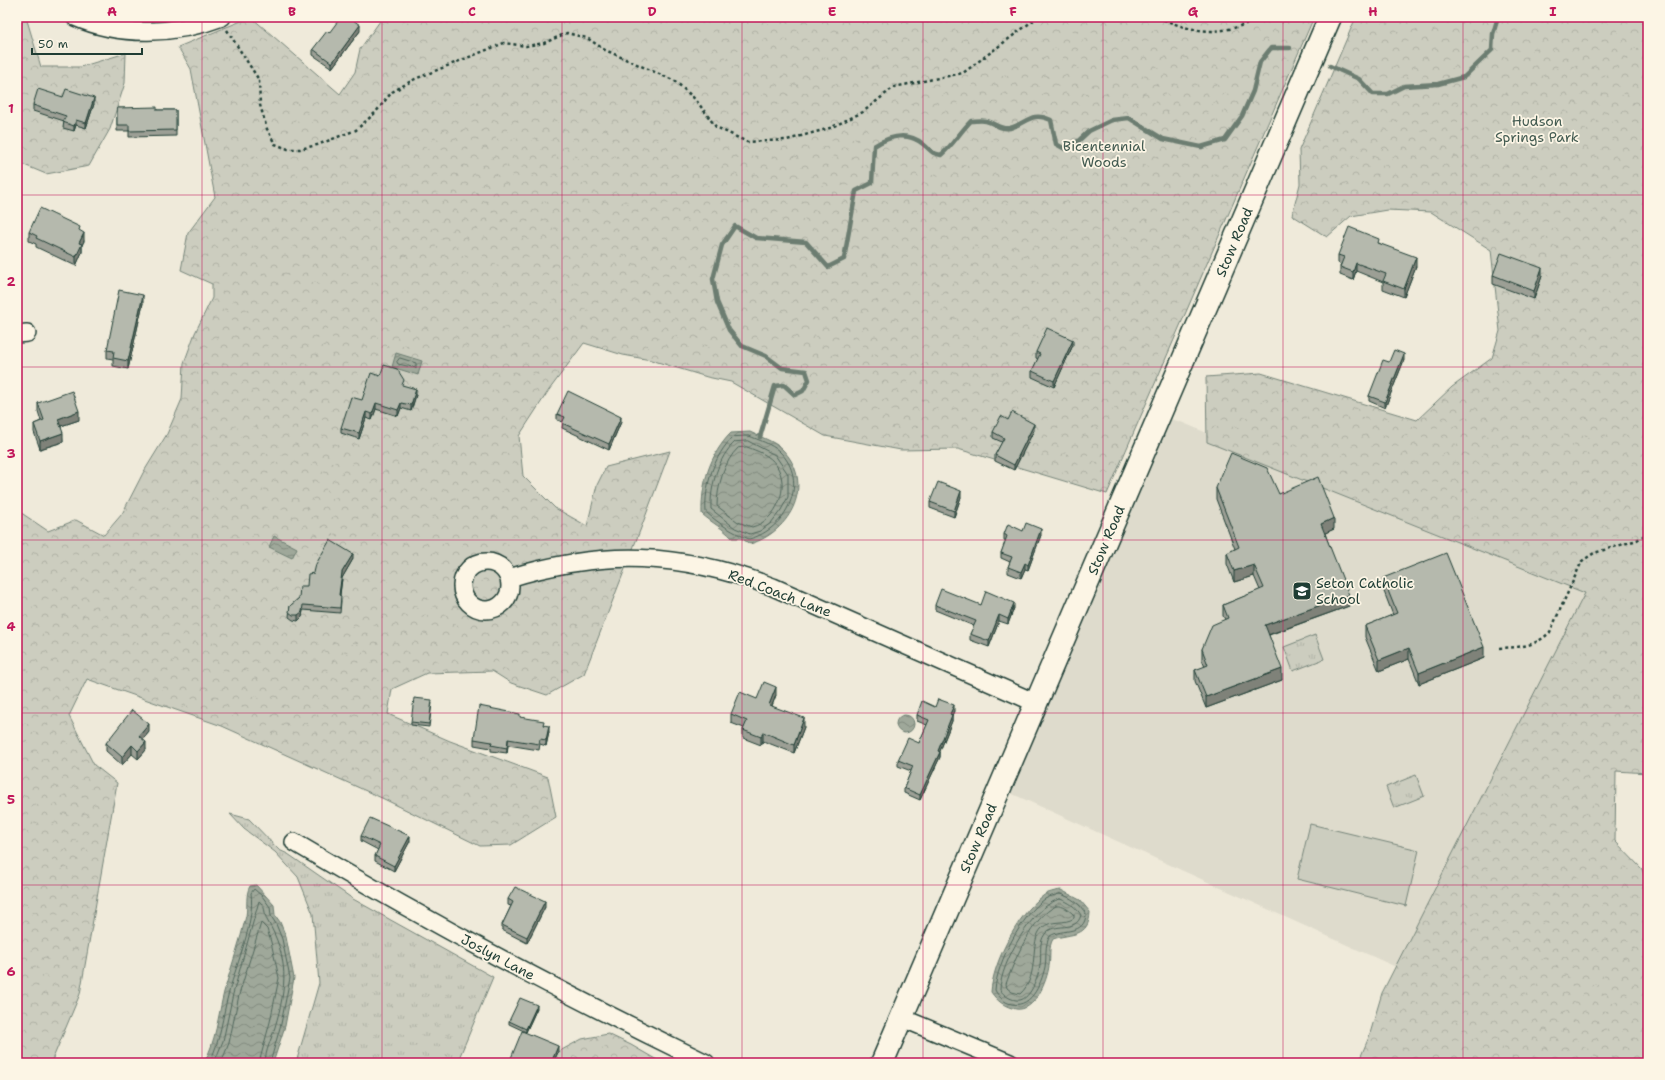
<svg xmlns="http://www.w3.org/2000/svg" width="1665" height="1080" viewBox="0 0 1665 1080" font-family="'Shantell Sans',sans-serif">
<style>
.built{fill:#dedbcc}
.grass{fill:url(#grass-tufts);stroke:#76857a}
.forest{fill:url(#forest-crowns);stroke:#76857a}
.pitch{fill:#cccdbf;stroke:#76857a}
.water{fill:url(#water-waves);stroke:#6c7d71}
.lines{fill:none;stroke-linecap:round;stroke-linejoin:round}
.shore{stroke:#52685d;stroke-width:1}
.stream{stroke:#6c7d71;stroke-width:4.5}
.street-casing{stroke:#1f3d34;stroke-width:20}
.secondary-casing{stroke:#1f3d34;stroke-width:25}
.path{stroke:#1f3d34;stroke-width:2.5;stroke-dasharray:3 3;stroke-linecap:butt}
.street{stroke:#fcf5e5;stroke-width:17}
.secondary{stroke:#fcf5e5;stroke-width:22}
.wall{fill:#9c9f95;stroke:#1f3d34}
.shaded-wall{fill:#7f8279;stroke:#1f3d34}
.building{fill:#b5b9ad;stroke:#1f3d34}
.grid{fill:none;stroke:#c2185b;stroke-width:1;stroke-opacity:0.55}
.labels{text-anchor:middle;stroke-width:3.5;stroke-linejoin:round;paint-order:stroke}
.park-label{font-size:14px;fill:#425a50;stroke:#fcf5e5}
.street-label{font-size:14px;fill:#1f3d34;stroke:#fcf5e5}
.poi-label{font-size:14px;fill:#1f3d34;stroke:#fcf5e5;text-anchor:start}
.neatline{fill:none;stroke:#c2185b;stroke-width:1.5}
.grid-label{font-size:13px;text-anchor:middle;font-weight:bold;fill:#c2185b}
</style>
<defs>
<pattern id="grass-tufts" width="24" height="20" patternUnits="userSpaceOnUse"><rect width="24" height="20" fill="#cccdbf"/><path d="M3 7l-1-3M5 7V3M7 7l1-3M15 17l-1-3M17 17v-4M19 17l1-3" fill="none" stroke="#afb1a5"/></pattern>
<pattern id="forest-crowns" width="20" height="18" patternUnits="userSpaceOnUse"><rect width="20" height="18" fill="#cccdbf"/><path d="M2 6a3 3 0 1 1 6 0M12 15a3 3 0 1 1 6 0" fill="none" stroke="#afb1a5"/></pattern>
<pattern id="water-waves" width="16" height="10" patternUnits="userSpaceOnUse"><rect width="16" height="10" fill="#9fa89a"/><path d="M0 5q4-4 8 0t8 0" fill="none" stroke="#818a7e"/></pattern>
</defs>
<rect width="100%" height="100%" fill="#efeada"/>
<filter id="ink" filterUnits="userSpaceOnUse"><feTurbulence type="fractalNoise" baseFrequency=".025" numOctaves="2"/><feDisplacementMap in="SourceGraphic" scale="8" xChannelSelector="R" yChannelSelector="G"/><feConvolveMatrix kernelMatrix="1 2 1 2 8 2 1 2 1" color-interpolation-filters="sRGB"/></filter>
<g filter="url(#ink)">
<!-- built -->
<polygon class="built" points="1160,416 1181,422 1586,593 1396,967 1008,792"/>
<!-- grass -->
<g class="grass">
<polygon points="1315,635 1324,659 1293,671 1284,647"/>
<polygon points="1416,775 1424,796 1394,808 1386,787"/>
<polygon points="230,814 249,819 279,850 288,854 353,899 493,977 457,1063 296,1063 319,983 313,914 298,877 275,852 244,829"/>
</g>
<!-- forest -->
<g class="forest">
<polygon points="17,17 26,17 41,67 80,67 126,53 125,83 110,129 89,166 46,174 17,162"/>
<polygon points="251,17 340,94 355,72 360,49 380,21 386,17 1314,17 1107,494 958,449 901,450 825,436 731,382 707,377 651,360 623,355 584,343 549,390 519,436 523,476 555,508 587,526 597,485 606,467 670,451 641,528 584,674 547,695 511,683 492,671 427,673 392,689 388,714 450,741 548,777 556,817 511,845 480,846 384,799 222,726 87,679 69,716 94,765 117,783 80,994 51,1063 17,1063 17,510 48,531 76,520 104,535 122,514 143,473 167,434 182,399 184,363 195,333 212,298 212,284 181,270 188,233 215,197 191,69 178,47"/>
<polygon points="1356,17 1648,17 1648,773 1616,771 1615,841 1642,869 1648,884 1648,1063 1358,1063 1369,1037 1382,993 1585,593 1207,442 1206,377 1261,373 1417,420 1452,387 1492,358 1500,331 1491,250 1431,212 1387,210 1351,216 1327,237 1292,215 1300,184 1299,150"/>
<polygon points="608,1034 631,1045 657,1060 658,1063 553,1063 558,1052 582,1039"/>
</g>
<!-- pitch -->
<polygon class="pitch" points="1310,824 1419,850 1406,906 1297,879"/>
<!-- water -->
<g class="water">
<polygon points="396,353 422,361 418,375 392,367"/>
<path d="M750,432C760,437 774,441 782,449C816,483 791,532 750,544L741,538H732C723,528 712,523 702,514C701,484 710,454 731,433Z"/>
<polygon points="274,536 297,548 292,558 269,547"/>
<circle cx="905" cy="724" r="9"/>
<path d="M256,885L274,905L275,915L280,922L286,937L294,978L285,1026L273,1063H204C216,1041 218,1016 224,992C231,967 240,942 246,916C248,905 245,895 250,886Z"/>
<path d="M1061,890L1080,900L1090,912C1089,938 1071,933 1053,939C1048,947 1051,957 1049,966C1047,981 1035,1012 1016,1009C1005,1007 997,1001 991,992C993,962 1018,914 1043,896C1048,892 1055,891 1061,890Z"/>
</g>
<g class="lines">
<!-- shore -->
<g class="shore">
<polygon points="400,358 416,363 416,368 398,364 397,362"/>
<path d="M749,436C759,440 771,444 779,451C811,481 786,530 749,539C734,533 719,524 706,512C704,487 714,455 733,437Z"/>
<path d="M748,441L775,455L788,474V497L781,510L771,523L760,531L750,534L735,528L711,509C710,487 718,457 735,442Z"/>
<path d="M747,447C757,451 770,455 776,465C791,486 777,521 752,527L738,522L717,506C717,488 724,461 738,448Z"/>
<path d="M1060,894C1071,897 1080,904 1086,914C1085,936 1062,928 1050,936C1044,946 1047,956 1045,967C1041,985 1030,1011 1008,1003C1003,1001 998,996 995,990C997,962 1022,915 1045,899C1050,896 1055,895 1060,894Z"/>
<path d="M1060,899C1069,902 1076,907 1081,915C1076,934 1054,921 1045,934C1038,943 1042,954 1040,965C1039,975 1030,1003 1016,1000C1009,999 1004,995 1000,990C1000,964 1034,904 1060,899Z"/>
<path d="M1056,906C1063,905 1069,910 1074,915V918C1065,925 1051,919 1042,928C1028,942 1041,975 1020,994L1012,992L1007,988L1006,984C1014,961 1032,917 1056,906Z"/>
<path d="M209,1063C221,1041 222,1016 229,992C237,962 255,923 251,893L254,889L262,896L270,907L271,916L276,924L282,939L290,978L281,1024L270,1063"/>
<path d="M214,1063L223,1041L233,994L259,901C266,906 264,913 267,920C289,957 287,987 275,1027C272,1038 265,1051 265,1063"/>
<polyline points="221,1063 229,1043 239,995 261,923 267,929 271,942 279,978 270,1022 259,1063"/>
</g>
<!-- stream -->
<g class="stream">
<polyline points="1330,66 1359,79 1373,94 1388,94 1404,86 1438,84 1464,77 1492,50 1493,34 1498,17"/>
<path d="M760,437L775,386L784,385L795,395L803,391L809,380L806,371L782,368L766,356L742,346L729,330L717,302L713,279L722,245L735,226L756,238L806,242L828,267L844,259L856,191L872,183L874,146C890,136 907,131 923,144C932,151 930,153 941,155C953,145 960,132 971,121C975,121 982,120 986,121C995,123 1000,130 1010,128C1027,123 1031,111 1051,120L1056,144L1065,149L1074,145L1089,131L1112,120L1129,118L1163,139L1201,147L1225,140L1242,116L1253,91L1260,62L1271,48H1290"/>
</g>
<defs>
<g id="street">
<path d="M75,17C120,37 176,35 222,17"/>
<polyline points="17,334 27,333"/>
<circle cx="486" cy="586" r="24"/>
<path d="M509,578C604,549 680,552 773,587L1036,703"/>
<path d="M294,842C428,922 566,995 706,1063"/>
<polyline points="902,1018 1010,1063"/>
</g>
<polyline id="secondary" points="882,1063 1330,17"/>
</defs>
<!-- street casing -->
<use href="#street" class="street-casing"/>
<!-- secondary casing -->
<use href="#secondary" class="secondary-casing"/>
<!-- path -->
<g class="path">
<path d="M1158,17C1195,34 1224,37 1260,17"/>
<polyline points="227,30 259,80 260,105 267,129 275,144 288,149 300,149 317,145 356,130 375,113 392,92 415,79 504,43 526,46 544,43 567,33 587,38 605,50 675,81 696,100 716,127 747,142 787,140 830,128 863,112 894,87 963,73 1038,17"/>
<path d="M1499,648C1520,647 1535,647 1550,632L1582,561L1594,553L1637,540L1648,533"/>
</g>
<!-- street -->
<use href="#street" class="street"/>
<!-- secondary -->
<use href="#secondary" class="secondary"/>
</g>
<!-- wall -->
<g class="wall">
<polygon points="360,31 332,68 313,55 313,49 329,33"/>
<polygon points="63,97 94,104 86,128 76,125 74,131 63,128 64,121 33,111 33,105"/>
<polygon points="117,108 157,110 176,110 176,136 129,137 129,131 117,131"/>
<polygon points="80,231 84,241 82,245 82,252 76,266 36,247 36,244 29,241 29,232"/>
<polygon points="1379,243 1416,266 1404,297 1383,289 1383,282 1356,271 1353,280 1340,275 1340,267 1341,265 1338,263 1338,255"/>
<polygon points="1493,275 1542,276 1534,299 1493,284"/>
<polygon points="143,303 128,369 113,366 113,359 107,358 107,350"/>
<polygon points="1073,345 1054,387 1032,377 1032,371 1038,359 1036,358 1036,352"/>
<polygon points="1404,360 1385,408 1369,401 1369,396 1389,362"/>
<polygon points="404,386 416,395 411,411 401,408 398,416 376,409 372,420 366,418 359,439 341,433 341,428 362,400"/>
<polygon points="38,403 79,420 61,426 63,442 40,449 34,432 34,424 41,421 38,411"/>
<polygon points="557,414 621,422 609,450 562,428 563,422 557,420"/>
<polygon points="1008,420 1034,430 1014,470 995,461 995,455 1002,442 993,438 993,432"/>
<polygon points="1216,488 1279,494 1334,529 1325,533 1349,606 1269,635 1282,680 1206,708 1195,681 1195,670 1205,667 1202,660 1202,649 1225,619 1223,616 1223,605 1260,590 1254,576 1234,582 1227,564 1227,553 1235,549 1216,499"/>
<polygon points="961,497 954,517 930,508 930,502"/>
<polygon points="1023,531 1041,535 1028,570 1025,569 1021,578 1008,573 1008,567 1010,562 1001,558 1001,553 1006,541 1004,540 1004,534"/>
<polygon points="353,559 342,578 340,595 341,601 340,613 303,610 302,617 298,621 293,620 289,617 290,606 299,598 307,586"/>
<polygon points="1383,578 1484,658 1419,684 1409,659 1379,671 1365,637 1365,626 1393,615 1383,589"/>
<polygon points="935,605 981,605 1014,608 1008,624 999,621 989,647 970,640 970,634 974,626 935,610"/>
<polygon points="776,695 772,706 804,727 794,753 763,741 761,745 743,738 743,730 744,728 731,723 731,714 757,699"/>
<polygon points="432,703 429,727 411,725 411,722"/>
<polygon points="935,707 954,711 952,715 952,721 940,751 940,757 920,800 904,793 904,788 911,771 898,766 898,760 919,743 927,725 917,721 917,715"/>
<polygon points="520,717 544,725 549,732 546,746 540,744 539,750 508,745 507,753 491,751 491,748 474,745 474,739"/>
<polygon points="149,732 143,739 146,750 138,759 132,754 122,765 106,751 106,743"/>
<polygon points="361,836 410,841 394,871 375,861 375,856 378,850 361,841"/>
<polygon points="508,899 545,907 527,943 502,930 502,925 511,906 508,905"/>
<polygon points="537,1008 526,1032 509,1024 509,1021"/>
<polygon points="558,1052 553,1063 511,1063 511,1058"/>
</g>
<!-- shaded-wall -->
<g class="shaded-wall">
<polygon points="360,25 360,31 332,68 332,63"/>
<polygon points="94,98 94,104 86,128 86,123"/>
<polygon points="76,120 76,125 74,131 74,126"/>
<polygon points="84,233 84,241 82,245 82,252 76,266 76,257 79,243"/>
<polygon points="1416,257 1416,266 1404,297 1404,289"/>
<polygon points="1356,263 1356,271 1353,280 1353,272"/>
<polygon points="1542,268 1542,276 1534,299 1534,291"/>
<polygon points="143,295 143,303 128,369 128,361"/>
<polygon points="1073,340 1073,345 1054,387 1054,381"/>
<polygon points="1404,354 1404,360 1385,408 1385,402"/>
<polygon points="416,389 416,395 411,411 411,405"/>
<polygon points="376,403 376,409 372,420 372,414"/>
<polygon points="401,403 401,408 398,416 398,410"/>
<polygon points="79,411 79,420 58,427 58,419"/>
<polygon points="366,412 366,418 359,439 359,433"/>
<polygon points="621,417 621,422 609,450 609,444"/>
<polygon points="1034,424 1034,430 1014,470 1014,465"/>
<polygon points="63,433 63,442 40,449 40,441"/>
<polygon points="961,491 961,497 954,517 954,511"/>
<polygon points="1334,518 1334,529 1321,535 1321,524"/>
<polygon points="1041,529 1041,535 1028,570 1028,565"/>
<polygon points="353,554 353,559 342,578 339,601 339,595 342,572"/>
<polygon points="1025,563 1025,569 1021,578 1021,572"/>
<polygon points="1254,565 1254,576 1234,582 1234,571"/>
<polygon points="1349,595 1349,606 1265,636 1265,625"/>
<polygon points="1014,603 1014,608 1008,624 1008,619"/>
<polygon points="303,610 302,617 298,621 298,615"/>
<polygon points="999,615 999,621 989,647 989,641"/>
<polygon points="1484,647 1484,658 1419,684 1419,673"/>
<polygon points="1409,648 1409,659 1379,671 1379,660"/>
<polygon points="1282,669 1282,680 1206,708 1206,697"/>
<polygon points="776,687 776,695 769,713 769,705"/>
<polygon points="954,705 954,711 950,720 950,714"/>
<polygon points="952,715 952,721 938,756 938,751"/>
<polygon points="804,718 804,727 794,753 794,745"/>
<polygon points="149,724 149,732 139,744 139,736"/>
<polygon points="549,726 549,732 546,746 546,740"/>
<polygon points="763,732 763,741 761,745 761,737"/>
<polygon points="508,739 508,745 507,753 507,748"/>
<polygon points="146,742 146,750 138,759 138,751"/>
<polygon points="132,745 132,754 122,765 122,757"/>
<polygon points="940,752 940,757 920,800 920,795"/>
<polygon points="410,836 410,841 394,871 394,866"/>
<polygon points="545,901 545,907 527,943 527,937"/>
<polygon points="537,1005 537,1008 526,1032 526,1029"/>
<polygon points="558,1046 558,1052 553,1063 551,1063"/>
</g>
<!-- building -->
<g class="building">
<polygon points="341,17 349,17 360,25 332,63 313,49 327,31 329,33"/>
<polygon points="38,89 63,97 66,89 94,98 86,123 76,120 74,126 63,122 66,116 33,105"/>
<polygon points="157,107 157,110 176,110 176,130 129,131 129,125 117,125 117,108"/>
<polygon points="40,208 80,227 79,230 84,233 79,243 82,244 76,257 36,238 37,236 29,232"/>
<polygon points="1349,227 1379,239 1378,243 1416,257 1404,289 1383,281 1386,274 1356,263 1353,272 1340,267 1344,257 1338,255"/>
<polygon points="1501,253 1542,268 1534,291 1493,275"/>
<polygon points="119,290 143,295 128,361 113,358 114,351 107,350"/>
<polygon points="1047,328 1073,340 1054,381 1032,371 1040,354 1036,352"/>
<polygon points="1394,350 1404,354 1385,402 1369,396 1383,360 1389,362"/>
<polygon points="384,365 397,369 404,380 402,385 416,389 411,405 401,403 398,410 376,403 372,414 366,412 359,433 341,428 351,397 362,400 371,373 380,376"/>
<polygon points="72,391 79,411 58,419 63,433 40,441 34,424 44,420 38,403"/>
<polygon points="568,391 621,417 609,444 562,423 565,417 557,414"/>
<polygon points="1012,412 1034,424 1014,465 995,455 1004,438 993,432 1001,416 1008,420"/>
<polygon points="1231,453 1267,468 1279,494 1318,477 1334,518 1321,524 1349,595 1265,625 1282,669 1206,697 1195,670 1208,665 1202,649 1212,625 1228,618 1223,605 1264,588 1254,565 1234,571 1227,553 1239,547 1216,488"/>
<polygon points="938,482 961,491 954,511 930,502"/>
<polygon points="1026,523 1041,529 1028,565 1025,563 1021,572 1008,567 1012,557 1001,553 1007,536 1004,534 1008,524 1023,531"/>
<polygon points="330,540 353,554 342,572 339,595 341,596 340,608 303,605 302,612 298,615 293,615 289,612 290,606 299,598 300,586 307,586 308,574 314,573 316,564"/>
<polygon points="1446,553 1484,647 1419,673 1409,648 1379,660 1365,626 1397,613 1383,578"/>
<polygon points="941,589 981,605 986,591 1014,603 1008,619 999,615 989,641 970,634 976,621 935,605"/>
<polygon points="764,682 776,687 769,705 804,718 794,745 763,732 761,737 743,730 747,721 731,714 740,692 757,699"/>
<polygon points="414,698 432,700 429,724 411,722"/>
<polygon points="938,699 954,705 950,714 952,715 938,751 940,752 920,795 904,788 913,766 898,760 908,738 919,743 929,720 917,715 922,701 935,707"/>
<polygon points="479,706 520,714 520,717 544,721 543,725 549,726 546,740 540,739 539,744 508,739 507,748 491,745 492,742 474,739"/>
<polygon points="132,710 149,724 139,736 146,742 138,751 132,745 122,757 106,743"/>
<polygon points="370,818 410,836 394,866 375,856 380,845 361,836"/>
<polygon points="515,887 545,901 527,937 502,925 513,902 508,899"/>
<polygon points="520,998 537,1005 526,1029 509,1021"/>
<polygon points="522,1031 558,1046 551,1063 524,1063 511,1058"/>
</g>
</g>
<!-- grid -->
<path class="grid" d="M202,17V1063M382,17V1063M562,17V1063M742,17V1063M923,17V1063M1103,17V1063M1283,17V1063M1463,17V1063M17,195H1648M17,367H1648M17,540H1648M17,713H1648M17,885H1648"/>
<!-- icons -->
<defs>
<symbol id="school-square" viewBox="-11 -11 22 22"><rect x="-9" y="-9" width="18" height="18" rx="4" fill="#1f3d34" stroke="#fcf5e5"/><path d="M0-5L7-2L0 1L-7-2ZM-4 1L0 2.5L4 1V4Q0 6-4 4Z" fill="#fff"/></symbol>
</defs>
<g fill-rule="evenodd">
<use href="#school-square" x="1291" y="580" width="22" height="22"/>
</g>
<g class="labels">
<!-- park labels -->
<g class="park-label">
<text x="1537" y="126">Hudson<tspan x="1537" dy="16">Springs Park</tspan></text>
<text x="1104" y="151">Bicentennial<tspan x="1104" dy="16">Woods</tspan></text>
</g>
<!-- street labels -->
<g class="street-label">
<text transform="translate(1234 242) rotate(-67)" y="5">Stow Road</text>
<text transform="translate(1106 540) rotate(-67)" y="5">Stow Road</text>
<text transform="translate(780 593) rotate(21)" y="5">Red Coach Lane</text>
<text transform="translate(978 838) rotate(-67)" y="5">Stow Road</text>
<text transform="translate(498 957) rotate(28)" y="5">Joslyn Lane</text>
</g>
<!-- poi labels -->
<g class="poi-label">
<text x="1316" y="588">Seton Catholic<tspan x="1316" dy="16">School</tspan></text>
</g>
</g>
<!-- margin -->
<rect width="1665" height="1080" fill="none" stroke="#fcf5e5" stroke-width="44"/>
<!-- scale -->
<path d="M32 48v6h110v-6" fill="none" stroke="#1f3d34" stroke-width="2"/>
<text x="38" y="48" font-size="12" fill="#1f3d34" stroke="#fcf5e5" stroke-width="3" paint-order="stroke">50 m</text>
<rect x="22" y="22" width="1621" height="1036" class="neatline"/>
<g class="grid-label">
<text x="112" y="16">A</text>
<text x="292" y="16">B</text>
<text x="472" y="16">C</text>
<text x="652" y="16">D</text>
<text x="832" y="16">E</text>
<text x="1013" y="16">F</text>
<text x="1193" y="16">G</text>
<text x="1373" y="16">H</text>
<text x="1553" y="16">I</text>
<text x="11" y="113">1</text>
<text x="11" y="286">2</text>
<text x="11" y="458">3</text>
<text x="11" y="631">4</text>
<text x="11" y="804">5</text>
<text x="11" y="976">6</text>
</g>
</svg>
